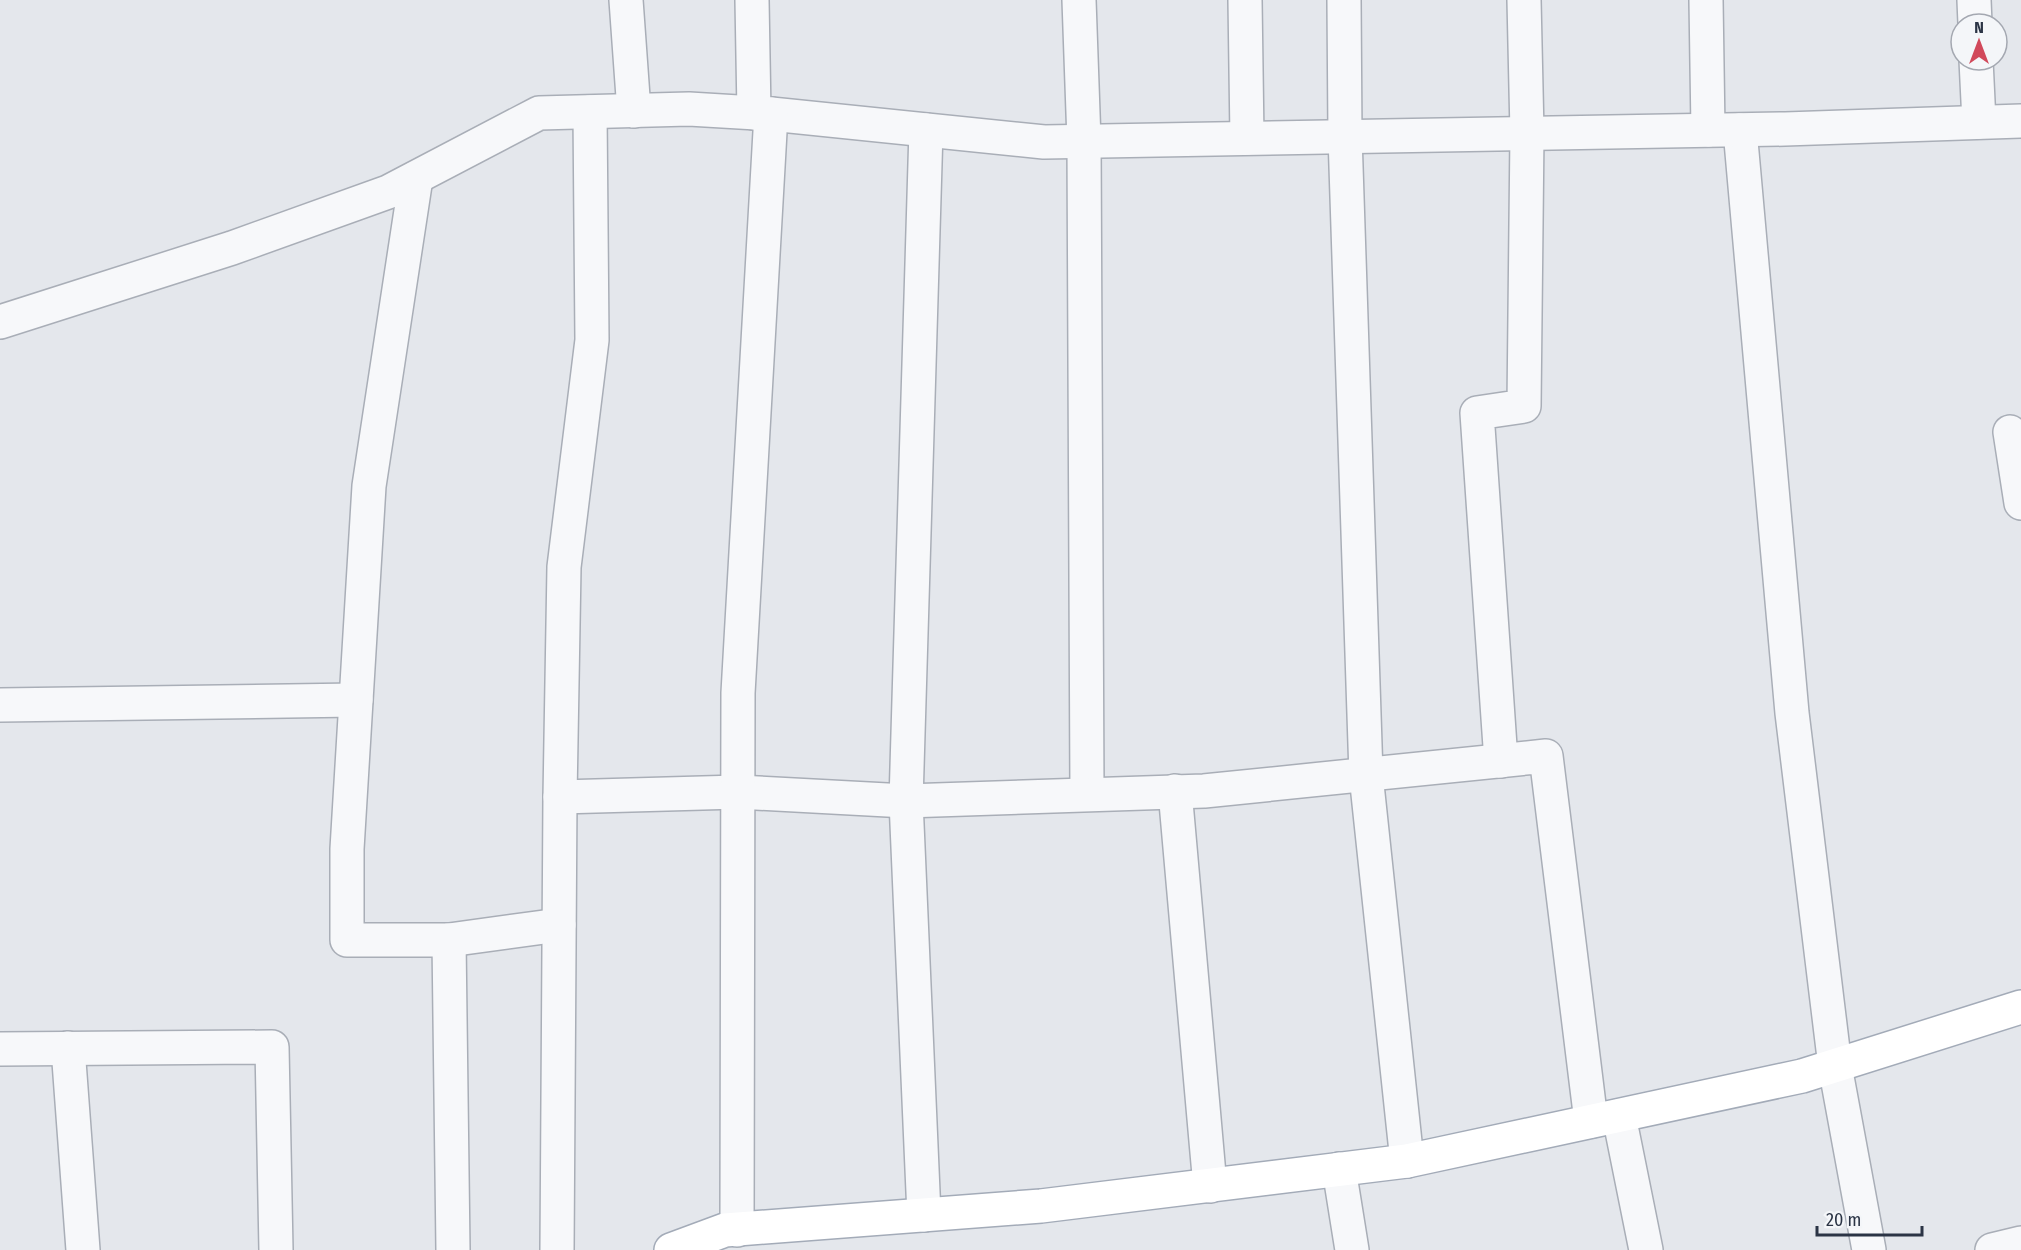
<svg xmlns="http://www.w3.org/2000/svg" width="2021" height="1250" viewBox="0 0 2021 1250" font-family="'Fira Sans Condensed',sans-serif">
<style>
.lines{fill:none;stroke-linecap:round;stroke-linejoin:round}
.minor-casing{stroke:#a9aeb7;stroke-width:36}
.major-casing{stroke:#a3abb8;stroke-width:36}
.minor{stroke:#f7f8fa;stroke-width:33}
.major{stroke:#fff;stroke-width:33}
</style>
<rect width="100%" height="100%" fill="#e4e7ec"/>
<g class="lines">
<defs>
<g id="minor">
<polyline points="626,0 634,111"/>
<polyline points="752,0 754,113"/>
<polyline points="1079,0 1084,141 1087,794"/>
<polyline points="1245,0 1247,138"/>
<polyline points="1344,0 1345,136 1366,775 1407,1161"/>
<polyline points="1706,0 1708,130"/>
<polyline points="1974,0 1975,24"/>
<polyline points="1976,60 1979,122"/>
<polyline points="1740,130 1792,713 1835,1066 1869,1250"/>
<polyline points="416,178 369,486 347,849 347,940 449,940 559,925"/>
<polyline points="0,322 232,248 388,192 539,113 689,109 771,114 1044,142 1785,129 2021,121"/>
<polyline points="2010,432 2021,503"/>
<polyline points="0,705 356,700"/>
<polyline points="1501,761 1477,413 1524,406 1527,133 1524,0"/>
<polyline points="1175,791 1210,1186"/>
<polyline points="560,797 738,792 906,801 1204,791 1546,756 1591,1121"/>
<polyline points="449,940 453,1250"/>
<polyline points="68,1048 83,1250"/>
<polyline points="0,1049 272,1047 276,1250"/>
<polyline points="1619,1116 1646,1250"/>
<polyline points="1339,1169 1352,1250"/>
<polyline points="924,1215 906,801 926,130"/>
<polyline points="737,1230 738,693 771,114"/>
<polyline points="557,1250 560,797 564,567 592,340 590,112"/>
<polyline points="1992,1250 2021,1243"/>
</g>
<polyline id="major" points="671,1250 725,1230 1041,1206 1407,1161 1802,1076 2021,1007"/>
</defs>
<!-- minor casing -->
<use href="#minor" class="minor-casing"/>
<!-- major casing -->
<use href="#major" class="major-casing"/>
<!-- minor -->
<use href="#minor" class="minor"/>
<!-- major -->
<use href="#major" class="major"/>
</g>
<!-- north arrow -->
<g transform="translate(1979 42)"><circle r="28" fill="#f4f6f9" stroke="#a4a8b1" stroke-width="1.5"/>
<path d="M0-4.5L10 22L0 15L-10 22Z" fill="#d1495b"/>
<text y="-9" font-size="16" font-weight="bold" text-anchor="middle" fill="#2b3445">N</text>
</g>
<!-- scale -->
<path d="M1817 1226v9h105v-9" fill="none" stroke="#2b3445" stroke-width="3"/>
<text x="1826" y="1226" font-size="18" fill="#2b3445" stroke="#f4f6f9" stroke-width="4.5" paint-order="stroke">20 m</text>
</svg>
